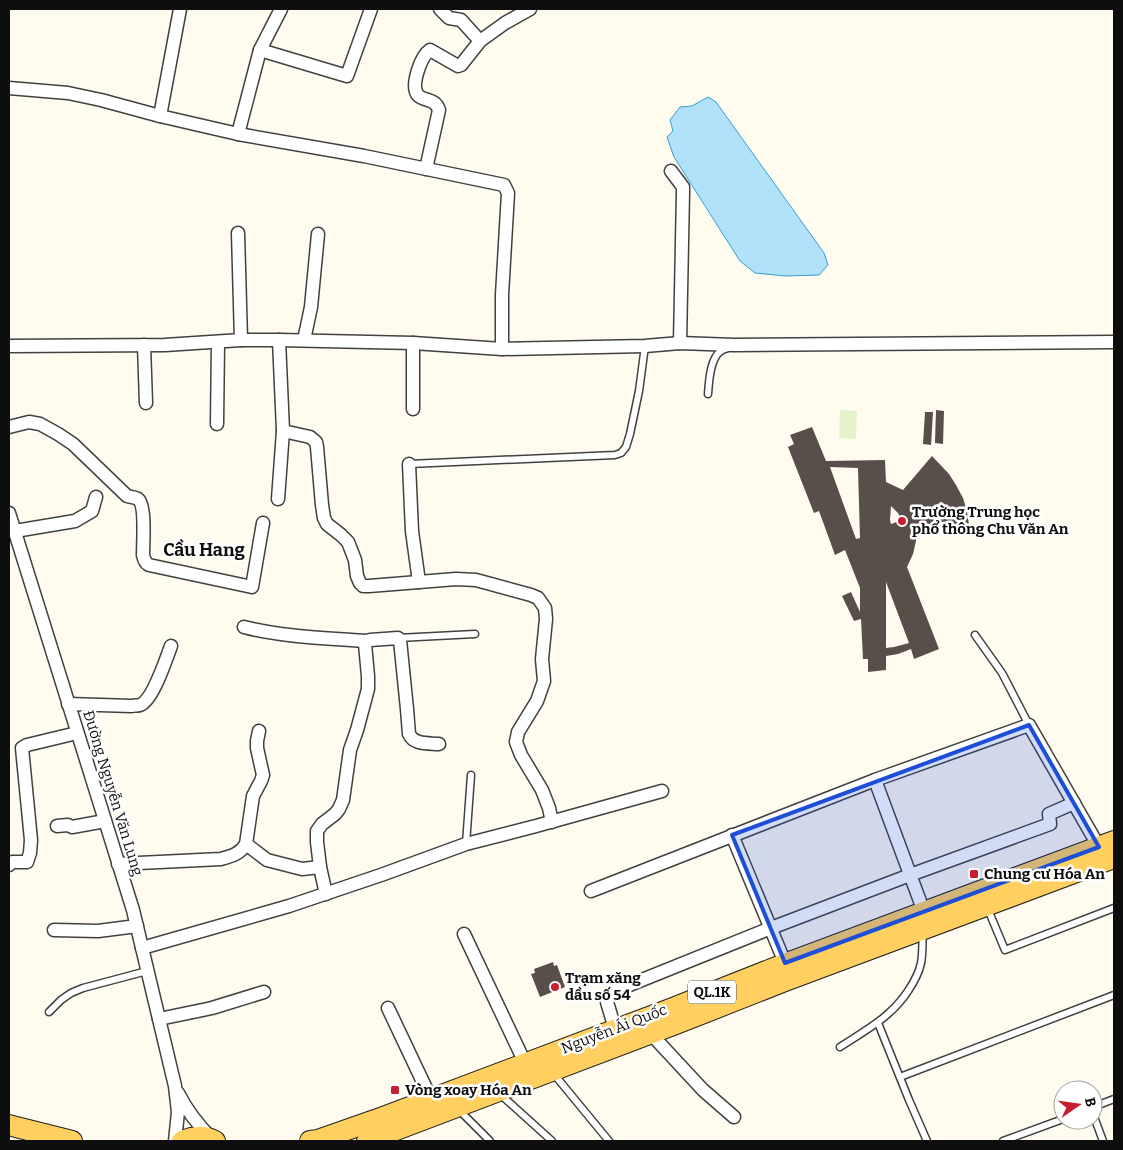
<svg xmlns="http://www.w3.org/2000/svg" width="1123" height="1150" viewBox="0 0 1123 1150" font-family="Bitter,serif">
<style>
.pitch{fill:#e6f2c9}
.water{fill:#b1e2f9;stroke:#359dd4}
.building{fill:#584e4a;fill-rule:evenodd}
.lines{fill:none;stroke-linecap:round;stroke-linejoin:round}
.service-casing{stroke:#414141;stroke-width:9}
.minor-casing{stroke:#414141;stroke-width:15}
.primary-casing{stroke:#1f1f1f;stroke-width:22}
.service{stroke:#fff;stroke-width:6}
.minor{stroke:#fff;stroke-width:12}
.primary{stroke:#ffcf60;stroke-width:20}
.marked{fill:#1d4ed8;fill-opacity:0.2;stroke:#1d4ed8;stroke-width:4;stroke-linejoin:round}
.poi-dot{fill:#c61f30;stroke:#fff;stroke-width:2}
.labels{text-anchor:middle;stroke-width:5;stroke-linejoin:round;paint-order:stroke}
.shield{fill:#fff;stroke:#565656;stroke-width:1}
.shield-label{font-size:14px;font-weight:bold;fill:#0e0e0e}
.poi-label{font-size:15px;font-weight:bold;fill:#0e0e0e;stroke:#fff;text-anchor:start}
.street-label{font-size:15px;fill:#0e0e0e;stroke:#fff}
.quarter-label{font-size:18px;font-weight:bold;fill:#0e0e0e;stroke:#fff}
</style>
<rect width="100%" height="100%" fill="#fffbef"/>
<!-- pitch -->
<polygon class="pitch" points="840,410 857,411 856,439 839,438"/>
<!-- water -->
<polygon class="water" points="708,97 716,102 824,253 828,265 819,275 785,276 755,273 740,261 674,157 667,137 673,131 670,120 680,107 692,106"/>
<!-- building -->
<g class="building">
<polygon points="936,410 944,411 943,444 935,443"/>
<polygon points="925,412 933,412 931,445 923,444"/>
<path d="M812,427L826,461L885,460L886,482L903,490L932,456L949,474L956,485L963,498L967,511L969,525L916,532V541L913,554L907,567L939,649L914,659L911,649L898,654L886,656V670L868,672V659H863L861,619L854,621L842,596L851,592L860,612V588L845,550L835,555L819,511L814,513L788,447L794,444L790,435ZM830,467L858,468L860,538L856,539ZM891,506L898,513L902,520L891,524L890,520ZM886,582L909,643L894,647L886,648Z"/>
<polygon points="553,962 554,966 557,965 565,987 540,997 531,974 535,973 534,969"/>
</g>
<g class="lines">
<defs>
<g id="service">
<path d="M708,394C709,382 710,358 721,351C723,349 726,349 728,348"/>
<polyline points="409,464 615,455 621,453 626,447 630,434 639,391 645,346"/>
<polyline points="975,635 1002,673 1029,725"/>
<polyline points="398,638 475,634"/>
<polyline points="466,844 471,775"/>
<polyline points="987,907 1005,950 1114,908"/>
<polyline points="49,1012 61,1000 71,993 83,988 147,971"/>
<polyline points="878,1023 909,1100 927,1141"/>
<path d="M840,1047C866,1030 891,1017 908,991C914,982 919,973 921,963C923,953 922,942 923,932"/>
<polyline points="553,1073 609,1141"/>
<polyline points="900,1077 1114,995"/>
<polyline points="501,1095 552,1141"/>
<polyline points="1093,1107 1114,1099"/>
<polyline points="459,1110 490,1141"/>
<polyline points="1093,1114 1103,1141"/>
<polyline points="1003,1141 1063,1119"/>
</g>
<g id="minor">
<polyline points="440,9 449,18 461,20 480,41"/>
<polyline points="260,50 347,76 371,9"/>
<polyline points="9,88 68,93 101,100 160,116 238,134 364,156 504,185 508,193 502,295 502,349"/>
<polyline points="160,116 180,9"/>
<polyline points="238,134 260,50 281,9"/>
<path d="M426,169L439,110C435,97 422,102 417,94C411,84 421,56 430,50L458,66L461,65L480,41L505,23L530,9"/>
<polyline points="671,171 683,187 683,192 680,343"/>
<polyline points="238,233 241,340"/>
<polyline points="279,340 283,431 310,437 316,442 317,447 322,505 324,518 327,524 341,535 348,542 355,560 357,576 360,583 363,586 369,586 456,579 476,580 531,595 538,598 545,608 546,619 542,659 544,681 537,701 518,732 516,742 521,755 542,790 549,808 552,822"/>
<polyline points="304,340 311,307 318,234"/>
<polyline points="413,343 413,409"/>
<polyline points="144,345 146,403"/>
<polyline points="9,346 165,345 241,340 279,340 413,343 502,349 645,346 680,343 734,345 1114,342"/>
<polyline points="217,424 218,342"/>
<path d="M9,427L29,422L40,424L58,434L73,444L127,496C130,497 135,497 138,499C146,505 143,544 143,555C144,559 145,563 149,565L252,587L263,523"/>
<polyline points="409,464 412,531 419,582"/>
<polyline points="278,499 283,431"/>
<polyline points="9,513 133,910 175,1086 178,1112 175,1141"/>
<polyline points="15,531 75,521 92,511 96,497"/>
<path d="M244,627C283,637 326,638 367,641"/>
<path d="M68,704L132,706C135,705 138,706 140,705C153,700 166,659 171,646"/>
<polyline points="875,780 924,912"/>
<polyline points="57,826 68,825 72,827 105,821"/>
<polyline points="732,835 785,963"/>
<polyline points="246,844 267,860 302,869 320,867"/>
<path d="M118,864L221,859C232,856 240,854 246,844L253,796L261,781L263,775L257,748V741L259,731"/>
<polyline points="9,865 12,862 27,862 30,853 31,840 22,748 27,745 77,733"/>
<polyline points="591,891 875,780 1029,725 1099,847"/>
<path d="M326,894L320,867L317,842V831L322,824L335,814L339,809L343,800L350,750L357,730L368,689V676L365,644L367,641L370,640L398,638L400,640L407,709L409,734C414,745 428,743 439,744"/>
<polyline points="54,930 98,931 137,926"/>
<polyline points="464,934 525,1063"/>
<polyline points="142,948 289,906 381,875 466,844 536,826 662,791"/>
<polyline points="388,1008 431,1099"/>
<polyline points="159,1019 212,1008 264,992"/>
<polyline points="615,1029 607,1002 610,995 617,990 771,928 910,875 1050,824 1049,814 1074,803"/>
<polyline points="651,1034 703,1090 734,1117"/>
<path d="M178,1093C187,1111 198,1125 212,1139"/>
</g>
<g id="primary">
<polyline points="9,1125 16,1127 72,1141"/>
<path d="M182,1141C194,1136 203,1135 215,1141"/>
<polyline points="310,1141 318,1140 375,1120 670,1009 779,966 1114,841"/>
<polyline points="367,1141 676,1024 785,981 1114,858"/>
</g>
</defs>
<!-- service casing -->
<use href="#service" class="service-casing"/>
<!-- minor casing -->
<use href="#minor" class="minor-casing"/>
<!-- primary casing -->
<use href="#primary" class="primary-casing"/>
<!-- service -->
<use href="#service" class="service"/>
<!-- minor -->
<use href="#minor" class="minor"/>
<!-- primary -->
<use href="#primary" class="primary"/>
</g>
<!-- marked area -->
<path class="marked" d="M1029,725L1099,847L785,963L732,835Z"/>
<!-- markers -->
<g class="poi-dot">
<circle cx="902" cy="521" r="5"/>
<rect x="969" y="869" width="10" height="10" rx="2.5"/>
<circle cx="555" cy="987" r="5"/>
<rect x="390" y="1085" width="10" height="10" rx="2.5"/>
</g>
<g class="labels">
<!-- shield labels -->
<rect class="shield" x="688" y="980.5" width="48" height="23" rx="4"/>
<g class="shield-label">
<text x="712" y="997">QL.1K</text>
</g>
<!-- poi labels -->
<g class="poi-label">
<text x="912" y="517">Trường Trung học<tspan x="912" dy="17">phổ thông Chu Văn An</tspan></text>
<text x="984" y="879">Chung cư Hóa An</text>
<text x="565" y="983">Trạm xăng<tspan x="565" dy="17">dầu số 54</tspan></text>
<text x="405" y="1095">Vòng xoay Hóa An</text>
</g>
<!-- street labels -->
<g class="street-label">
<text transform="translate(113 793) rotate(73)" y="5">Đường Nguyễn Văn Lung</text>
<text transform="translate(614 1029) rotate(-21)" y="5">Nguyễn Ái Quốc</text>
</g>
<!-- quarter labels -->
<g class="quarter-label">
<text x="204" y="556">Cầu Hang</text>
</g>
</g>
<!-- border -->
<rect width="1123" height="1150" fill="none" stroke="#0e0e0e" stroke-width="20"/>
<!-- north arrow -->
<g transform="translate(1078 1105) rotate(77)"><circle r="24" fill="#ffffff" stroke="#9f9f9f"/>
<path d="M0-4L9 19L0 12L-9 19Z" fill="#c61f30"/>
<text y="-8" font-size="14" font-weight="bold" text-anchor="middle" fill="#0e0e0e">B</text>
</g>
</svg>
